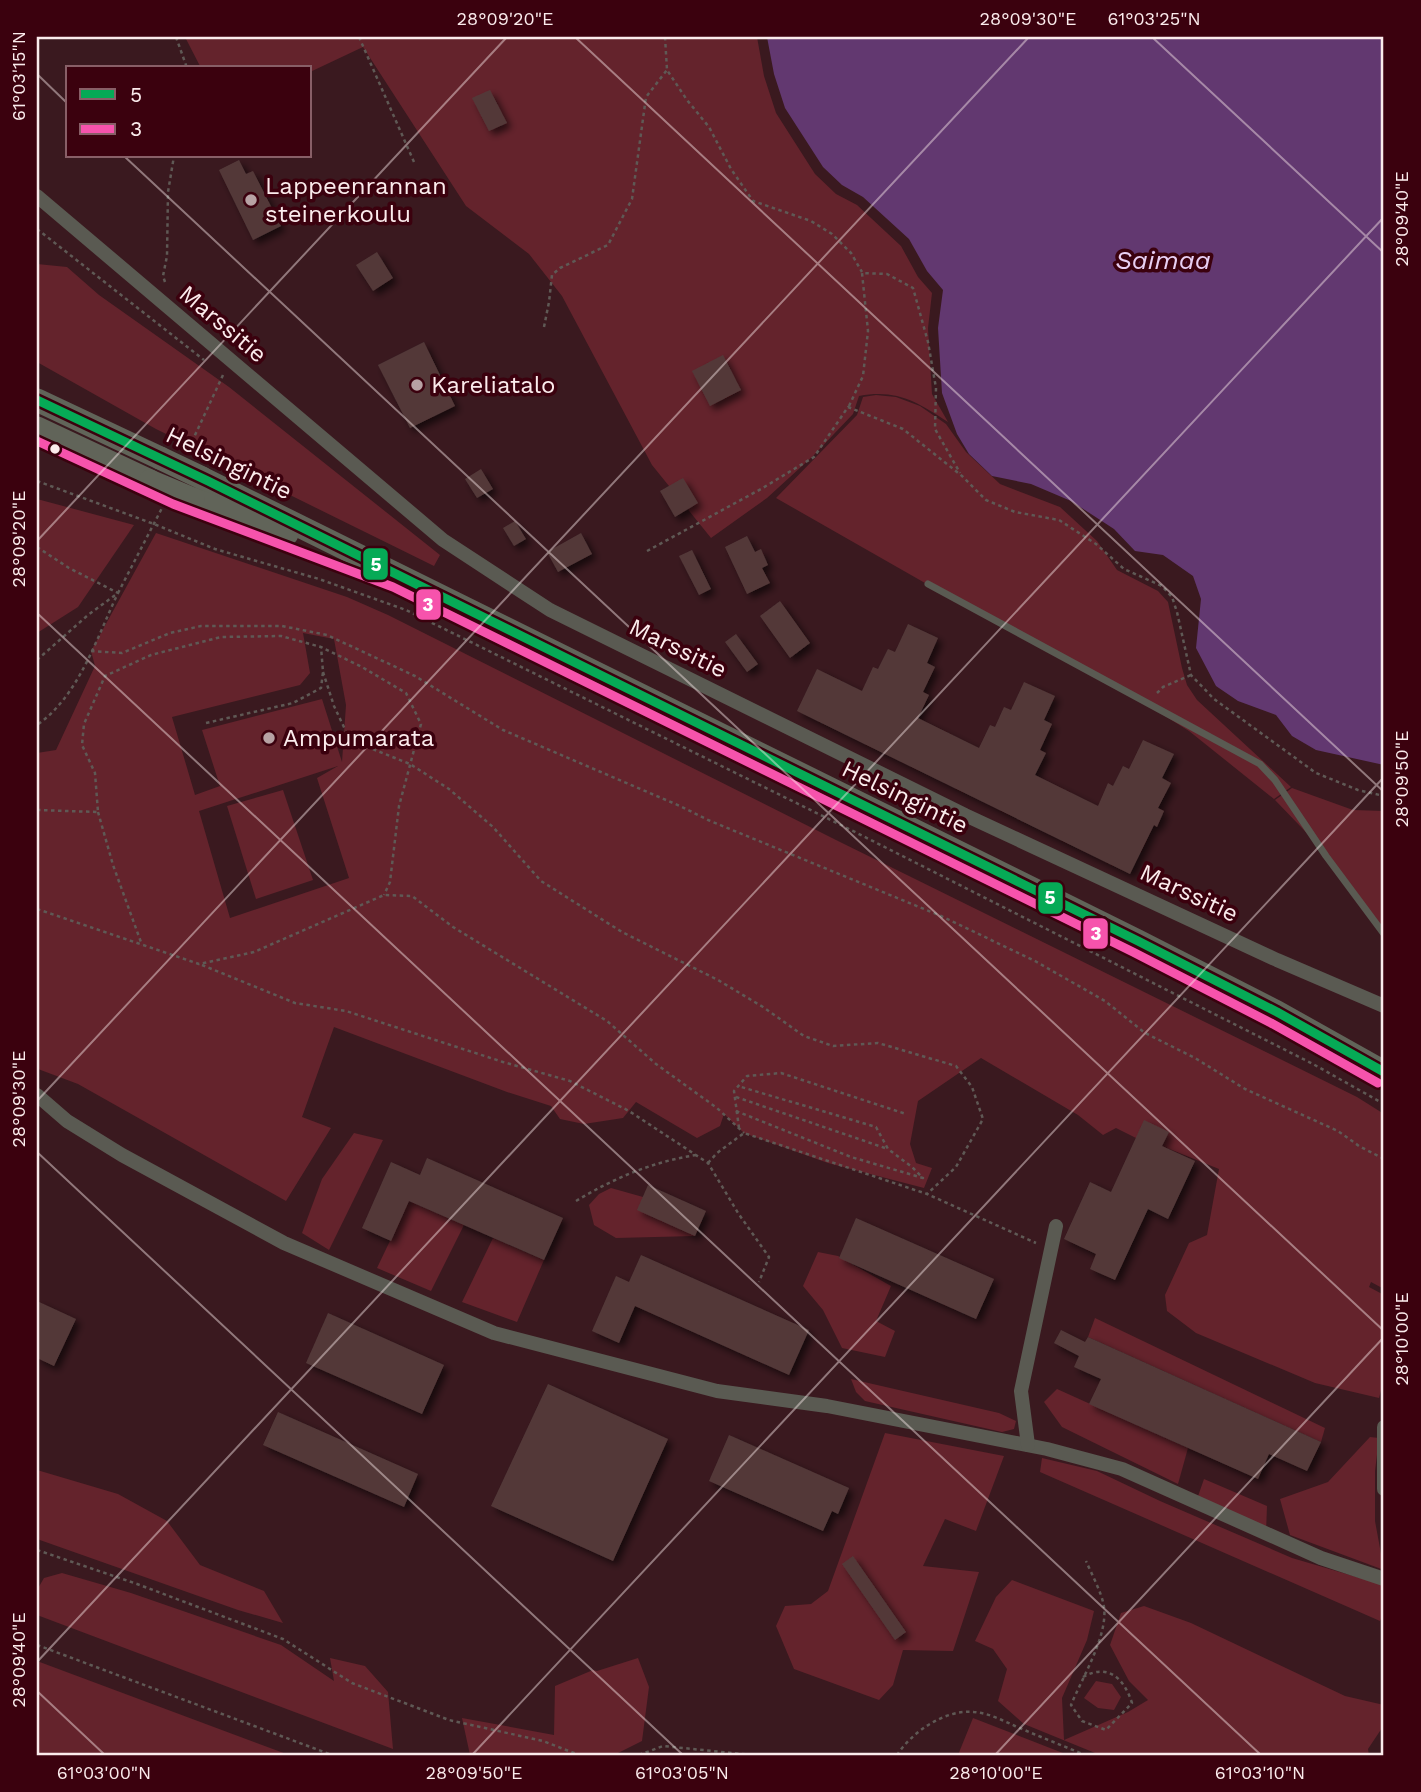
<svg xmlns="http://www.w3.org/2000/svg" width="1421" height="1792" viewBox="0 0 1421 1792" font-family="'Work Sans',sans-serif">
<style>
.green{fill:#64232c;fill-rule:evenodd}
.water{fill:#623870}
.building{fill:#523939;filter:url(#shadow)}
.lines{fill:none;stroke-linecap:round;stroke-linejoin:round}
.path{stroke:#5f5955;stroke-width:2.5;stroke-dasharray:3.5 3.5;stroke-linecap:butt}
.lane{stroke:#5a5a52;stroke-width:7}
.street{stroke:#5a5a52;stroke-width:14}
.primary{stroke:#616459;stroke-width:23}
.primary-bridge{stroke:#616459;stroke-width:23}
.bus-1-casing{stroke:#3b010e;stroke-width:14}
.bus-2-casing{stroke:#3b010e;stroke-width:14}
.bus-1{stroke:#06aa56;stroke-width:9}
.bus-2{stroke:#f653ac;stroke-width:9}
.ticks{fill:none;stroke:#fbebec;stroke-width:2;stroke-opacity:0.45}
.poi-dot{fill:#b7a2a4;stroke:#3b010e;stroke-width:2.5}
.bus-dot{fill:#fbebec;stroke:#3b010e;stroke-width:2.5}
.labels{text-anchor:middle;stroke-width:7;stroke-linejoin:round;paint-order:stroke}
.poi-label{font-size:24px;fill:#fbebec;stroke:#3b010e;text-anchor:start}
.street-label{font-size:24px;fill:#fbebec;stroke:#3b010e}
.water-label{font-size:26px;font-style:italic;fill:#e8cff3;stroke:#3b010e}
.line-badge{stroke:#3b010e;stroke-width:2.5}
.badge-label{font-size:19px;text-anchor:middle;font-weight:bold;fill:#fff}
.neatline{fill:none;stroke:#fbebec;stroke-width:2.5}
.ticks-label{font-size:18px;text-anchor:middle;fill:#fbebec}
</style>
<defs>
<filter id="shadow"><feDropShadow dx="4.5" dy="4.5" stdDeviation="3.5" flood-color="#0009"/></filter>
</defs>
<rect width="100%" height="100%" fill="#3a191f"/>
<!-- green -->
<g class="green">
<path d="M185,37H757L764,76L776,113L815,174L836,194L857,205L901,246L918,277L932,293L928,328L932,394L948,422C917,402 897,389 859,396L853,414L813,456L767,498L711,538L652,465L562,296L529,254L466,206L363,47L310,72V68H201Z"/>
<polygon points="37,264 67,267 99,295 229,387 440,555 434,566 156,429 37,362"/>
<polygon points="876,395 896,397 920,406 946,424 966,452 1000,484 1060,507 1097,541 1117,570 1158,591 1168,602 1182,668 1187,685 1197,700 1291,787 1274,799 1189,731 1130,694 925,583 776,498 857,415 863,397"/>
<polygon points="37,499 134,525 78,607 37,633"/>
<path d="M156,533L347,597L388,615L836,840L1357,1097L1384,1114V1289L1371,1282L1369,1287L1384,1295V1379L1379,1398L1315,1383L1196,1333L1167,1311L1165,1295L1189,1243L1207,1235L1219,1169L1162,1146L1169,1132L1136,1138L1116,1128L1103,1135L1078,1115L981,1058L918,1101L910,1144L916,1163L932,1168L924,1188L828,1163L744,1133L724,1114L720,1126L697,1138L636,1102L623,1118L584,1124L560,1119L551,1106L507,1092L334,1027L302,1117L331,1128L286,1201L78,1084L38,1069L37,753L56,750L95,666L91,651ZM303,633L334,639L346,705L342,762L322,699L202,730L220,786L195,795L172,717L300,685L310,673ZM338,766L317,778L349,878L230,918L199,811Z"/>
<polygon points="1292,788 1353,810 1384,811 1384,930 1328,855 1275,800"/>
<polygon points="283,790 313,880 256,899 227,806"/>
<polygon points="354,1133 383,1140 329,1250 302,1233 322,1179"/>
<polygon points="611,1188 643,1197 695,1236 616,1238 594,1225 589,1205 599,1194"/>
<polygon points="409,1201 464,1225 431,1291 377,1268"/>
<polygon points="493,1238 544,1260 517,1322 462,1302"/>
<polygon points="818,1252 838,1256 891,1286 876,1321 895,1331 885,1357 842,1348 823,1310 803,1286"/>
<polygon points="1095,1318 1325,1428 1321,1442 1088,1337"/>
<polygon points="851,1379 999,1413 1016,1421 1014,1429 1002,1432 865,1401 856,1392"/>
<polygon points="1057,1389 1188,1448 1178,1484 1062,1427 1044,1402"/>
<polygon points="885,1433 1004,1456 976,1531 945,1519 923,1566 979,1572 953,1651 903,1650 893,1685 879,1700 794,1669 776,1626 785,1606 811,1604 828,1591"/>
<polygon points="1370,1437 1379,1438 1375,1471 1375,1521 1384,1570 1290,1535 1280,1499 1328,1482"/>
<polygon points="1042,1458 1097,1471 1160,1501 1292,1558 1384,1585 1384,1612 1380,1621 1040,1472"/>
<polygon points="37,1470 118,1494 167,1521 200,1565 264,1591 283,1623 238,1610 37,1539"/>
<polygon points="1204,1479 1267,1506 1266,1533 1196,1502"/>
<polygon points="62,1573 131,1593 281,1645 334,1681 330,1658 365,1666 388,1692 393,1749 37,1615 37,1590 44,1578"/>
<polygon points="1012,1580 1094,1611 1087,1640 1062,1698 1064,1740 1128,1712 1148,1700 1129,1681 1110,1645 1121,1613 1144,1606 1191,1623 1345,1696 1384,1705 1384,1725 1368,1749 1369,1755 1100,1755 1024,1724 998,1701 1007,1669 993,1649 975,1641 996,1597"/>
<polygon points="638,1658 649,1687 642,1741 614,1755 598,1753 596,1755 470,1755 462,1718 554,1735 555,1686 593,1670 597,1671"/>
<polygon points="37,1661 289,1755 37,1755"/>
<polygon points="1096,1681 1112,1684 1121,1697 1114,1710 1098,1708 1084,1698"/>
<polygon points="973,1718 1068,1755 958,1755"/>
</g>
<!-- water -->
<polygon class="water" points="767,37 1384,37 1384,765 1316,750 1292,736 1276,715 1238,701 1216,686 1196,648 1201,599 1193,576 1163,555 1135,551 1114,529 1071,501 1031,484 992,476 969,454 957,434 942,393 938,328 943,290 927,271 909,239 863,197 842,185 823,167 785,108 774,74"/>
<!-- building -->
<g class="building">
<polygon points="490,90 507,123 489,131 472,98"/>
<polygon points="239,160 246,174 253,171 281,226 253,240 219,170"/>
<polygon points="377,252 393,278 373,291 356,265"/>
<polygon points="424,342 455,406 410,428 378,365"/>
<polygon points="723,355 741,390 710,406 692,371"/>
<polygon points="481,469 493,489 477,498 465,479"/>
<polygon points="683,478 698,503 675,517 660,491"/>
<polygon points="515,521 526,539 514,546 503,528"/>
<polygon points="581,533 592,554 558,572 547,552"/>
<polygon points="747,536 755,552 761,549 768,565 762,568 770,583 747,594 725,547"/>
<polygon points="692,550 711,589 699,595 679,556"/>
<polygon points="780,601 810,643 790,658 760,616"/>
<polygon points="908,624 938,638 927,663 935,667 923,692 929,695 918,718 979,748 990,725 995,727 1004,707 1011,710 1024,682 1055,696 1044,720 1052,724 1040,750 1046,753 1035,775 1098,806 1108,783 1113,786 1123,766 1129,769 1143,740 1174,754 1162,778 1171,783 1158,808 1164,811 1157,827 1154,825 1130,874 797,711 817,669 862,691 873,667 878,669 888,649 895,652"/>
<polygon points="736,634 758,664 747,672 725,642"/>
<polygon points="1144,1120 1169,1132 1162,1146 1195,1161 1168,1219 1148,1209 1115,1280 1090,1269 1096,1254 1064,1239 1090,1182 1111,1192"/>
<polygon points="427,1158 563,1218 544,1260 409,1201 391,1241 362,1228 391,1162 420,1175"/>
<polygon points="648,1185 706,1211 695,1236 637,1210"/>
<polygon points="856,1218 994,1279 976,1319 839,1258"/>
<polygon points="641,1255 809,1330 789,1375 635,1306 619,1343 592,1331 616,1276 629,1282"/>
<polygon points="37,1301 76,1319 54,1366 37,1358"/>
<polygon points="328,1313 444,1365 422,1414 306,1363"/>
<polygon points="1061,1330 1085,1342 1088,1337 1321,1442 1307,1471 1269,1454 1258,1479 1089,1404 1101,1379 1074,1367 1079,1356 1054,1343"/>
<polygon points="548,1384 668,1439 613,1561 491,1506"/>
<polygon points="278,1412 418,1474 404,1507 263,1445"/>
<polygon points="729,1435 849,1488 838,1514 832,1511 823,1531 709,1481"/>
<polygon points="853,1556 906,1632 895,1640 842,1564"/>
</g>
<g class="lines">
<!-- path -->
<g class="path">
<polyline points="176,37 187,68"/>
<polyline points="359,37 414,162"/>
<polyline points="665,37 667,70 687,100 709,127 731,169 753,201 811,221 832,234 851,253 862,272"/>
<polyline points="37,229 204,360"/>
<polyline points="165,282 163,276 167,256 168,192 174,156"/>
<polyline points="544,327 549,302 552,275 560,268 608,245 632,199 646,97 667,70"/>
<polyline points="849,406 863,376 868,331 862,273 887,274 913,288 928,342 936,388 935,429 960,473"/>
<polyline points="189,448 223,375"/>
<polyline points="37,481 154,524 215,549 319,579 406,610 857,833 1313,1064 1384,1104"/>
<path d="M37,547L69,568L118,593C97,637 79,696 37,725"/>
<polyline points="647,551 761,489 814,457 848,407 903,429 962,476 986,500 1015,512 1059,520 1096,544 1124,569 1162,586 1172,597 1177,612 1191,675 1214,699 1316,773 1358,790 1384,796"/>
<polyline points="91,651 122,653 170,633 201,626 282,626 327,635 415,676 503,730 680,806 708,820 941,916 1035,961 1105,1001 1145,1033 1195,1058 1245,1089 1338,1131 1359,1146 1384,1159"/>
<polyline points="37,660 88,615 118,593 162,508"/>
<polyline points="323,672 334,706 350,740 410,764 449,789 493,827 541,881 622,932 718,980 763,1007 804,1036 833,1046 878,1043 956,1066 972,1087 983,1119 956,1167 927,1194"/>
<polyline points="1157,693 1163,687 1191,675"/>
<polyline points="206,723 293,703 321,688 323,672 321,647"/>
<polyline points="37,810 98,812 95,773 82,745 84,724 105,676 151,655 221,637 281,636 321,647 362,667 406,693 421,724 399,806 390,882 384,895"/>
<polyline points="98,812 113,865 142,945"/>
<polyline points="37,909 199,964 254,952 384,895 412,896 453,927 607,1021 656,1064 717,1108 744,1133"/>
<polyline points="202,965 295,1003 346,1011 503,1062 570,1081 629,1111 708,1163 738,1213 769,1257 759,1282"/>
<polyline points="736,1097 888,1149"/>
<polyline points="736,1111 851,1157 923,1178 912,1167 888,1149 876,1127 738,1086"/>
<polyline points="739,1128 734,1091 747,1076 781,1073 906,1114"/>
<polyline points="708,1163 717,1153 744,1133 927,1194 1036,1243"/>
<path d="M576,1201C614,1178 652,1162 696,1155"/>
<polyline points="37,1550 137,1584 283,1639 352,1683 449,1720 543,1741 579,1755"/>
<polyline points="37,1645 332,1755"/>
<path d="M1083,1677C1108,1663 1124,1678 1132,1703L1106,1730L1082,1721L1071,1705C1082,1678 1108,1636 1104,1607C1102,1593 1092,1575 1086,1561"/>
<polyline points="639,1755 663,1746 752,1755"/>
<path d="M897,1755C912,1732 945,1709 974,1712C988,1713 1002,1720 1015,1726C1038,1736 1061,1745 1085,1755"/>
</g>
<!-- lane -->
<polyline class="lane" points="928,584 1260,764 1275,780 1326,856 1384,934"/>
<!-- street -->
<g class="street">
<polyline points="37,196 443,540 550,610 965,815 1277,960 1384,1006"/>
<polyline points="37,1095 67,1121 122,1155 284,1243 494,1333 717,1391 827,1406 1047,1449 1122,1469 1321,1558 1384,1579"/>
<polyline points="1384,1427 1384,1489"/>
<polyline points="1028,1445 1021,1391 1056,1226"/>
</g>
<!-- primary -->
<g class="primary">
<polyline points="37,400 160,458"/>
<polyline points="37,428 150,481"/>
<polyline points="202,478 1138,941 1277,1012 1384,1072"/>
<polyline points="193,499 287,534"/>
</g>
<!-- primary-bridge -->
<g class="primary-bridge">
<polyline points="160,458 202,478"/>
<polyline points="150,481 193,499"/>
</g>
<defs>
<polyline id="bus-1" points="37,400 208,481 1138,941 1277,1012 1384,1072"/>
<polyline id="bus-2" points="37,441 173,504 393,587 1133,952 1271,1023 1378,1083"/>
</defs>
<!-- bus-1 casing -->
<use href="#bus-1" class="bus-1-casing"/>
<!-- bus-2 casing -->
<use href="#bus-2" class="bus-2-casing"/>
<!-- bus-1 -->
<use href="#bus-1" class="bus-1"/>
<!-- bus-2 -->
<use href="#bus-2" class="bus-2"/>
</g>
<!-- ticks -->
<path class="ticks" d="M575,37L1384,792M1152,37L1384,253M37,74L68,104M124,156L1384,1331M37,541L507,37M37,613L1261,1755M37,1101L1029,37M37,1152L683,1755M37,1662L1384,217M37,1691L105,1755M472,1755L1384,777M995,1755L1384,1337"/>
<!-- markers -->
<g class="poi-dot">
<circle cx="251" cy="200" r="7"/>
<circle cx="417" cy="385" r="7"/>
<circle cx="269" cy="738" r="7"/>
</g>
<circle class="bus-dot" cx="55" cy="449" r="6"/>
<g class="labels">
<!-- poi labels -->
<g class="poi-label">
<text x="265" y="194">Lappeenrannan<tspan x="265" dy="28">steinerkoulu</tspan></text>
<text x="431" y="393">Kareliatalo</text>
<text x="283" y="746">Ampumarata</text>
</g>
<!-- street labels -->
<g class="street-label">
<text transform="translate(223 324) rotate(40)" y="8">Marssitie</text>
<text transform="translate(229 463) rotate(26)" y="8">Helsingintie</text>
<text transform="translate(678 648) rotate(26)" y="8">Marssitie</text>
<text transform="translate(905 797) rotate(26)" y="8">Helsingintie</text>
<text transform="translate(1189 893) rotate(25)" y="8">Marssitie</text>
</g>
<!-- water labels -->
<g class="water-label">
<text x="1163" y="269">Saimaa</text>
</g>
</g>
<g class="line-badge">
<rect x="362" y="547" width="27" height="34" rx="7" fill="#06aa56"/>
<rect x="415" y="588" width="27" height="33" rx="7" fill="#f653ac"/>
<rect x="1037" y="881" width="27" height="34" rx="7" fill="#06aa56"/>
<rect x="1082" y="917" width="27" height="33" rx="7" fill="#f653ac"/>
</g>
<g class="badge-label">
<text x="376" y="571">5</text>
<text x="428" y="611">3</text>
<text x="1050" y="904">5</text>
<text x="1096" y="940">3</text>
</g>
<!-- border -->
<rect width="1421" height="1792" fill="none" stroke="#3b010e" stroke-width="77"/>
<!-- legend -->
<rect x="66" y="66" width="245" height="91" fill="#3b010e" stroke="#885f67" stroke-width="2"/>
<rect x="80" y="89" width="35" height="10" fill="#06aa56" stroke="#885f67" stroke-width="2"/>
<text x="130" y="102" font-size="21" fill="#fbebec">5</text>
<rect x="80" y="124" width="35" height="10" fill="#f653ac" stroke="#885f67" stroke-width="2"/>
<text x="130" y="136" font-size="21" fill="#fbebec">3</text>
<rect x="38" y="38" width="1344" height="1716" class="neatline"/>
<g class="ticks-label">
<text x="505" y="25">28°09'20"E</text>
<text x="1028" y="25">28°09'30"E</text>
<text x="1154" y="25">61°03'25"N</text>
<text transform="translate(19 76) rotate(-90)" y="6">61°03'15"N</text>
<text transform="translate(1402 219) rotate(-90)" y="6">28°09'40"E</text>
<text transform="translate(19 539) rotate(-90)" y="6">28°09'20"E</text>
<text transform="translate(1402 779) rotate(-90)" y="6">28°09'50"E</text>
<text transform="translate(19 1099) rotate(-90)" y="6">28°09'30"E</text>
<text transform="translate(1402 1339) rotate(-90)" y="6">28°10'00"E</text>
<text transform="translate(19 1660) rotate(-90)" y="6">28°09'40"E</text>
<text x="104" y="1779">61°03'00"N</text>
<text x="474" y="1779">28°09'50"E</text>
<text x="682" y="1779">61°03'05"N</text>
<text x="996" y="1779">28°10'00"E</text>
<text x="1260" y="1779">61°03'10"N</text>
</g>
</svg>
